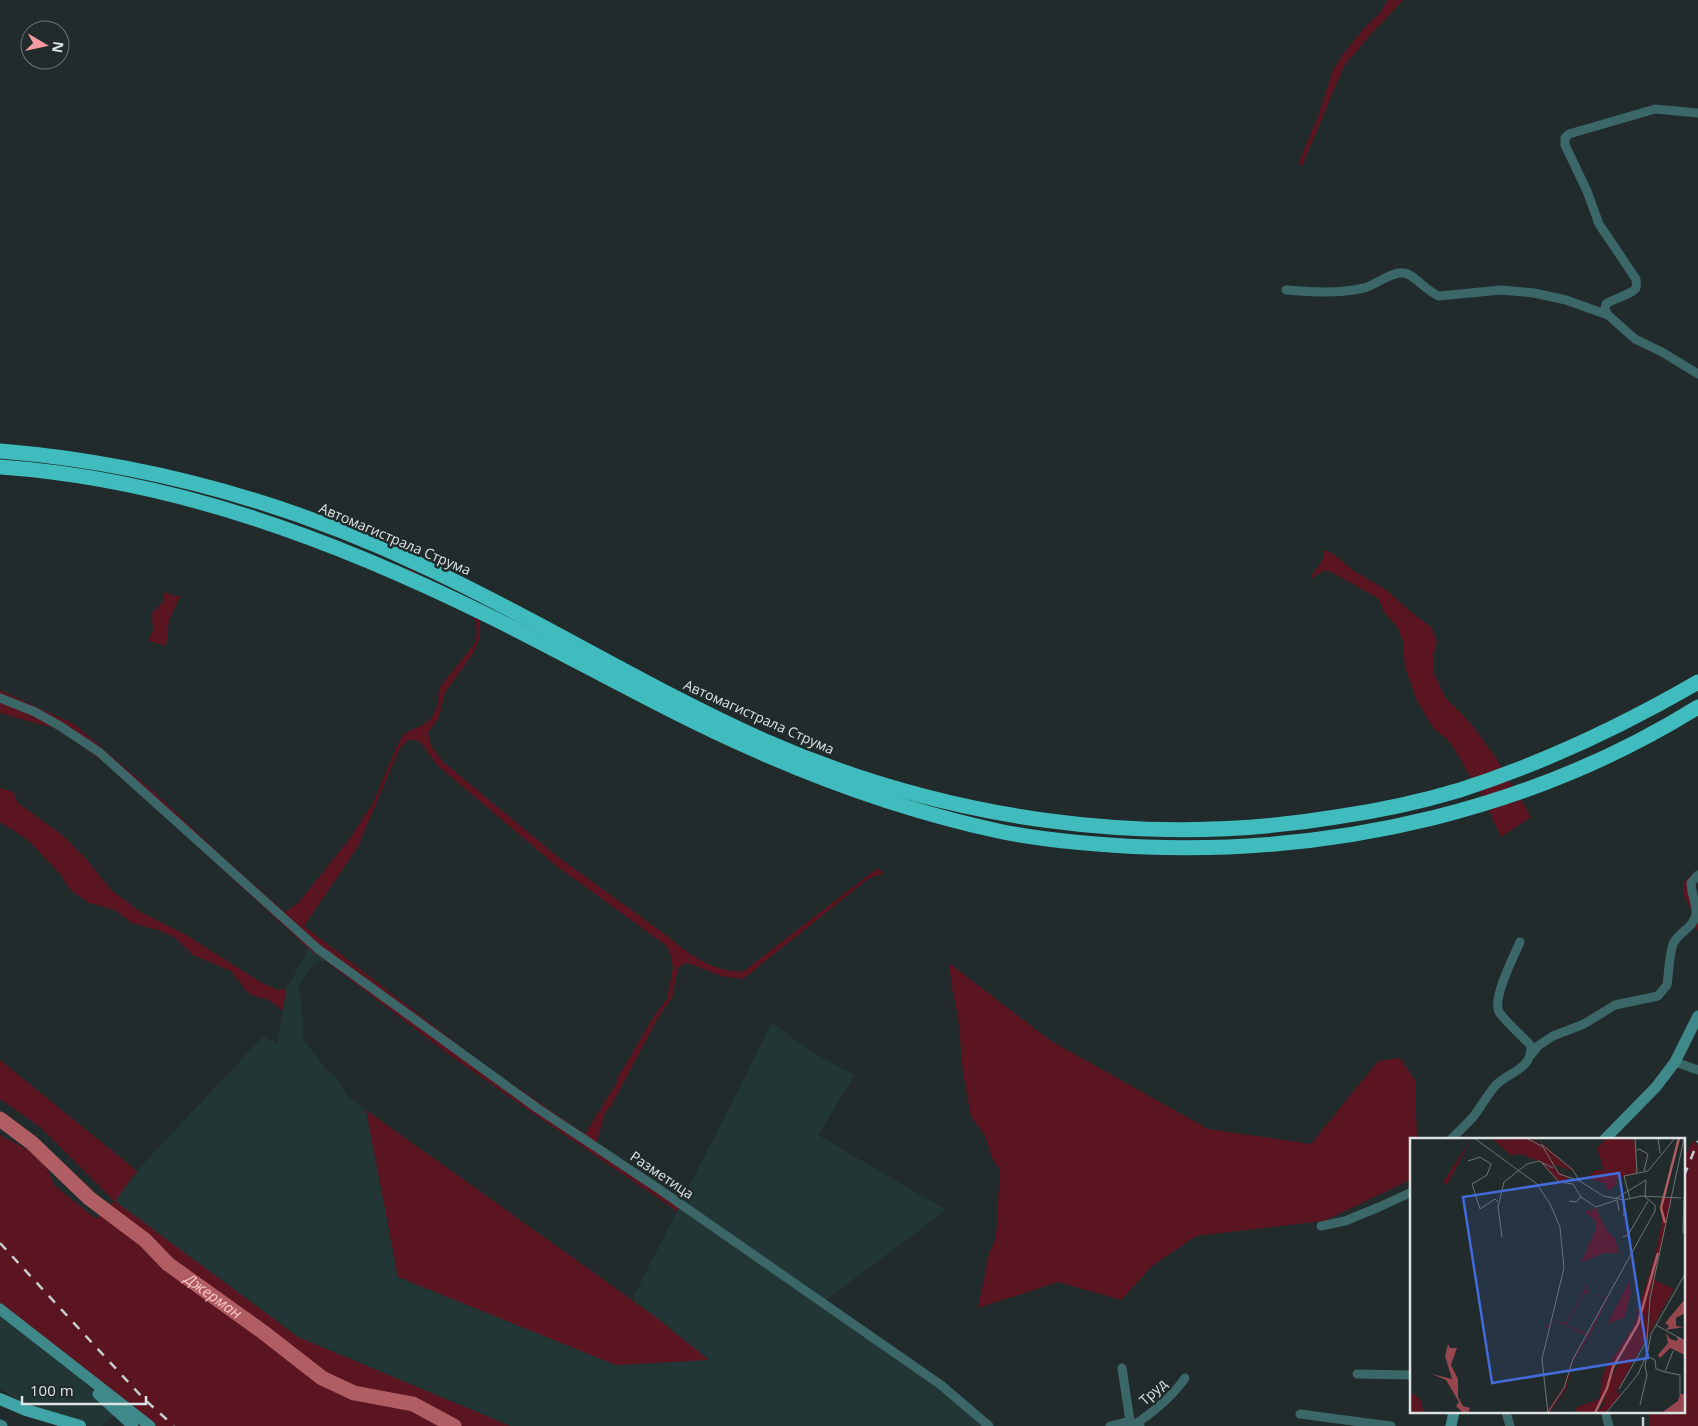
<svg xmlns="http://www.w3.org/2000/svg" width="1698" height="1426" viewBox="0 0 1698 1426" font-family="'Open Sans',sans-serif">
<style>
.built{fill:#233636}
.green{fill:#5b1521;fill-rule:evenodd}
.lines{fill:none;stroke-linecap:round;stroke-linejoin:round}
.river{stroke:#b05d64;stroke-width:15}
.street{stroke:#3b6768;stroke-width:9}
.secondary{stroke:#40898b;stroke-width:11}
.primary{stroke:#41a4a6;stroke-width:12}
.highway{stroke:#40bcbf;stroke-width:15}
.rail{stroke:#c6cdcd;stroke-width:2.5;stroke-dasharray:9 9;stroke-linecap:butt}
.labels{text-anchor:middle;stroke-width:5;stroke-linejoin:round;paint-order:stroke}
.street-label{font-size:14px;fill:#dde3e3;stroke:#212b2b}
.water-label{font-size:15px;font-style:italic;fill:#f7c7c8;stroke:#212b2b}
.inset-river{fill:none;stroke:#b05d64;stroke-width:2.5}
.inset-road{fill:none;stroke:#6c7575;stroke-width:1}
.view{fill:#436cda;fill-opacity:0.15;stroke:#436cda;stroke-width:2.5}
.inset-edge{fill:none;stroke:#dde3e3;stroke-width:2.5}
</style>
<rect width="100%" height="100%" fill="#212b2b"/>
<!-- built -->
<g class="built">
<polygon points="307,947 327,961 319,961 312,965 299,985 299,993 302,1004 303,1039 326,1069 337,1078 347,1096 366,1110 398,1277 708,1360 632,1300 772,1023 813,1053 855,1075 818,1135 946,1210 823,1302 941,1385 989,1426 510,1426 298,1337 114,1201 137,1171 263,1036 277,1044 286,989 306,954"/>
<polygon points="0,1309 46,1346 118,1412 102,1426 81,1426 50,1418 0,1389"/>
</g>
<!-- green -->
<g class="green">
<polygon points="1388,0 1403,0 1371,34 1344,66 1302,166 1298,164 1319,114 1332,72 1341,57 1364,28 1380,13"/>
<path d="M420,545C421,555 414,562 415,574L474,611L480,622V633L478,643L472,655L445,692L439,717L428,733L431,746L441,760L558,857L666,935C686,953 716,974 744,971L871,873L879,868L884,875H877L868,879L743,979L721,976L691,964L685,963L678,968L672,998L659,1016L612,1104L605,1113L596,1143L682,1201L677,1211L544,1121L447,1053L307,947L111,767L65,734L53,728L0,713V690L74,724L156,794L222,856L285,912L298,903L348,841L373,803L397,746L404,734L413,729L421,726L431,719L438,705L439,688L475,643C478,631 477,624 472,614L410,575L411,564ZM408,740H416L422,744L437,765L554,864L667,946L671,956L673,968L667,999L654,1016L622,1071L619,1074L617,1082L585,1134L487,1067L304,926L357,848L400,748Z"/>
<path d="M1324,550L1332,553L1354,571L1386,590L1412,613L1431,627L1437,641L1434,654V674L1445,697L1472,725L1494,755L1531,817L1501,837L1485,802L1450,742L1433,728L1417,701L1405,667L1403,642L1398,628L1384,612L1378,598L1329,571H1323L1311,579C1314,566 1323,569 1324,550Z"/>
<polygon points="165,591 170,595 180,596 169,621 166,646 148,641 153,630 152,613 163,602"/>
<polygon points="0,788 13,792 18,803 62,835 87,860 111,890 139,911 186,935 262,983 278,990 286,989 283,1011 268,999 259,998 247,992 231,971 193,955 174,937 158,930 132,923 115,910 89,903 70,890 60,874 28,840 0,822"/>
<path d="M1698,870V877L1692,882L1698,907V931L1691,923L1695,916C1690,907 1678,891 1685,881C1688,877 1694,873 1698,870Z"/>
<polygon points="949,963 1051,1041 1208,1129 1311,1144 1378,1061 1400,1058 1415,1080 1417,1140 1412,1140 1412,1179 1324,1221 1196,1236 1153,1265 1121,1300 1058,1282 978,1308 989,1254 996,1238 1000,1169 993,1160 985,1136 971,1116 963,1073 958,1016 952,988"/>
<polygon points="0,1060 137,1171 115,1201 298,1337 510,1426 150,1426 0,1309 0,1135 43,1158 54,1185 96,1219 114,1201 40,1127 0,1099"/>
<polygon points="366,1110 653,1315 709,1360 616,1365 398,1277"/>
<polygon points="1693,1140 1698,1145 1698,1426 1649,1426 1649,1412 1684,1412 1684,1158"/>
</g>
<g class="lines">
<!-- river -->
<path class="river" id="s1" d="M0,1119L32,1143L89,1198L145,1240L168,1264L263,1332L322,1378L354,1393L413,1404L454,1426"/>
<!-- street -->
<g class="street">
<path d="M1286,290C1312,292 1339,294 1364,288C1375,285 1393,271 1404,273C1414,274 1427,292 1439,296L1501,290L1534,293L1566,300L1608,315L1635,339L1662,352L1698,374"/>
<path d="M1608,315L1605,309L1606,304C1612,299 1633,294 1636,288C1637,285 1636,282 1636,279L1599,224L1587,191L1565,145V138L1569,134L1655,109L1698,113"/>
<polyline points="0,698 35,712 60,726 99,752 318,949 537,1108 656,1187 941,1385 989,1426"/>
<path d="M1531,1055L1538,1046L1553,1036L1584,1024L1615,1005L1658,996L1667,985C1669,974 1669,951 1674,942C1681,931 1694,927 1696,914C1697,904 1691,893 1691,883L1698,875"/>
<polyline points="1675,1062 1698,1070"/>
<path d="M1450,1140C1458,1132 1466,1125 1473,1117C1481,1107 1487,1095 1496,1085C1508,1072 1532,1070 1531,1046C1523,1037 1505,1021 1499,1012C1492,998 1514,956 1520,942"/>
<polyline points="1321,1226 1345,1221 1379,1207 1412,1192"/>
<polyline points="1122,1368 1130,1421 1140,1426"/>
<polyline points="1357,1374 1412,1375"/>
<polyline points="1506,1412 1510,1426"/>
<polyline points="1300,1414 1391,1426"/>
<polyline points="1606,1415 1609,1426"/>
<path d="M1137,1423C1156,1410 1172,1397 1185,1378"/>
<polyline points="1110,1426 1130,1421"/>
</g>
<!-- secondary -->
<g class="secondary">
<polyline points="1604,1140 1656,1087 1675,1062 1698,1016"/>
<polyline points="0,1309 150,1426"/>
<polyline points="98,1394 133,1426"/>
<polyline points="0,1425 2,1426"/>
<polyline points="1451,1426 1454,1412"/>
</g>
<!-- primary -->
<polyline class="primary" points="0,1399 26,1410 80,1426"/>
<!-- highway -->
<g class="highway">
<path d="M0,451C147,463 292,504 425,567C539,620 647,688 763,740C942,819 1143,849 1336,817C1378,811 1420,802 1460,790C1544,763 1622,726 1698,682"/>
<path d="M0,467C173,479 335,540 489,616C578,660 664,710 755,750C834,785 918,814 1003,832C1050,841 1098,845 1146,847C1339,854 1534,809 1698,707"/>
</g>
<!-- rail -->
<g class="rail">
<polyline points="1684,1176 1698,1141"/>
<polyline points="0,1243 143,1398 174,1426"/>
<polyline points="1643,1426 1643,1412"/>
</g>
</g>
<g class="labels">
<!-- street labels -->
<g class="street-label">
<text transform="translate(395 539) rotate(23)" y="5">Автомагистрала Струма</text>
<text transform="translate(759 717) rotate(24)" y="5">Автомагистрала Струма</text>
<text transform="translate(662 1175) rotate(34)" y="5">Разметица</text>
<text transform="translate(1153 1392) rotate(-43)" y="5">Труд</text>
</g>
<!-- water labels -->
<g class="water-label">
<text dy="5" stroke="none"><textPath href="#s1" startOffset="278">Джерман</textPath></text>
</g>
</g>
<!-- overview -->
<g transform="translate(1410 1138)">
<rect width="275" height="275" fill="#212b2b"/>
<path d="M62,0L38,45L33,46V44ZM82,0H119L136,8L164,34L144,26L147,33L159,39L150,46L131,24L110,16L100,17ZM197,0H224L228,35L206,41L207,46L198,53L194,45L178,40L185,32H194L187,10ZM262,59L244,142L264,151L206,254L211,257L195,275H186L194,267L196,251L214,214L212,212L202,227L192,265L183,275H168L165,270L189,261L193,235L223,189L245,117L252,84L251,60ZM186,70L197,93L205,100L209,115H193L171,125L185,93V82L174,74ZM163,133L177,147V154L197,160L203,150L181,195L162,225L157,249L140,274L136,275L155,246L160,225L177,198L144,182L138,190H135L143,182L156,185L174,154L176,147ZM180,155L196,161L178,196L156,187L174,156ZM219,144L221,154L215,179L197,186ZM0,254L10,261L14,275H0Z" fill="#5b1521" fill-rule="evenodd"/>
<path d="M275,161V175L266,180V188L274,189L256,192L259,188L255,185ZM256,195L260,201L267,203L268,198L275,203V217L260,210L250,220L248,217L258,205ZM38,206L40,210H47L41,227L48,241V259L53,268L60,270L58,275H53L46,268L49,264L36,242L22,236L42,241L35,218ZM270,256H275V275H256L254,273L268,263Z" fill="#96464e"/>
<path class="inset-river" d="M255,85L251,70L269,0M185,275L197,250L203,229L228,186L248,115"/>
<path class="inset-road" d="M64,0L127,46L140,66L150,89L154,130L132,221L138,275M116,0L133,9L149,36L170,43L193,58L214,62L231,58L271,60M225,0L227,35M248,0L250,15M131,6L162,31L170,43M226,13L229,11L238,16L234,33M58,23L70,19L81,26L77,37L62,46L70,71L85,61L88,64M132,25L149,44L163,46L171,59M220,61L214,38L238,33L265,0M214,62V78M159,63L166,64L171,59L186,69L207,62L209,73M273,95L274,59M92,99L88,69L94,44L117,26L129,23L143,30M213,99L218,97L238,63M246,187L275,203M239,219L245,222L246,231L255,234L263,213M255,234L270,237V256M228,236L236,218L240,160L274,0M209,251L236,204M230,267L237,237L235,228L241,196L275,136M138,274L154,250L163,221L245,73V67L235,59L236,42L205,61M196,275L229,235"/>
<path class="view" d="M209,35L238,220L82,245L53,59Z"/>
<rect width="275" height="275" class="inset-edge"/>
</g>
<!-- north arrow -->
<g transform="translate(45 45) rotate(99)"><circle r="24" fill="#212b2b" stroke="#6c7575"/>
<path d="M0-4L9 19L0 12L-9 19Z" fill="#f49aa0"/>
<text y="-8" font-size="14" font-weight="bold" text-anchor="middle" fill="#dde3e3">N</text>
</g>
<!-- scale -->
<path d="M22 1396v8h124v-8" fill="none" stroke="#dde3e3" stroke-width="2.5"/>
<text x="30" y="1396" font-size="15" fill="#dde3e3" stroke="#212b2b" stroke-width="4" paint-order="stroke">100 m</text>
</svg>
